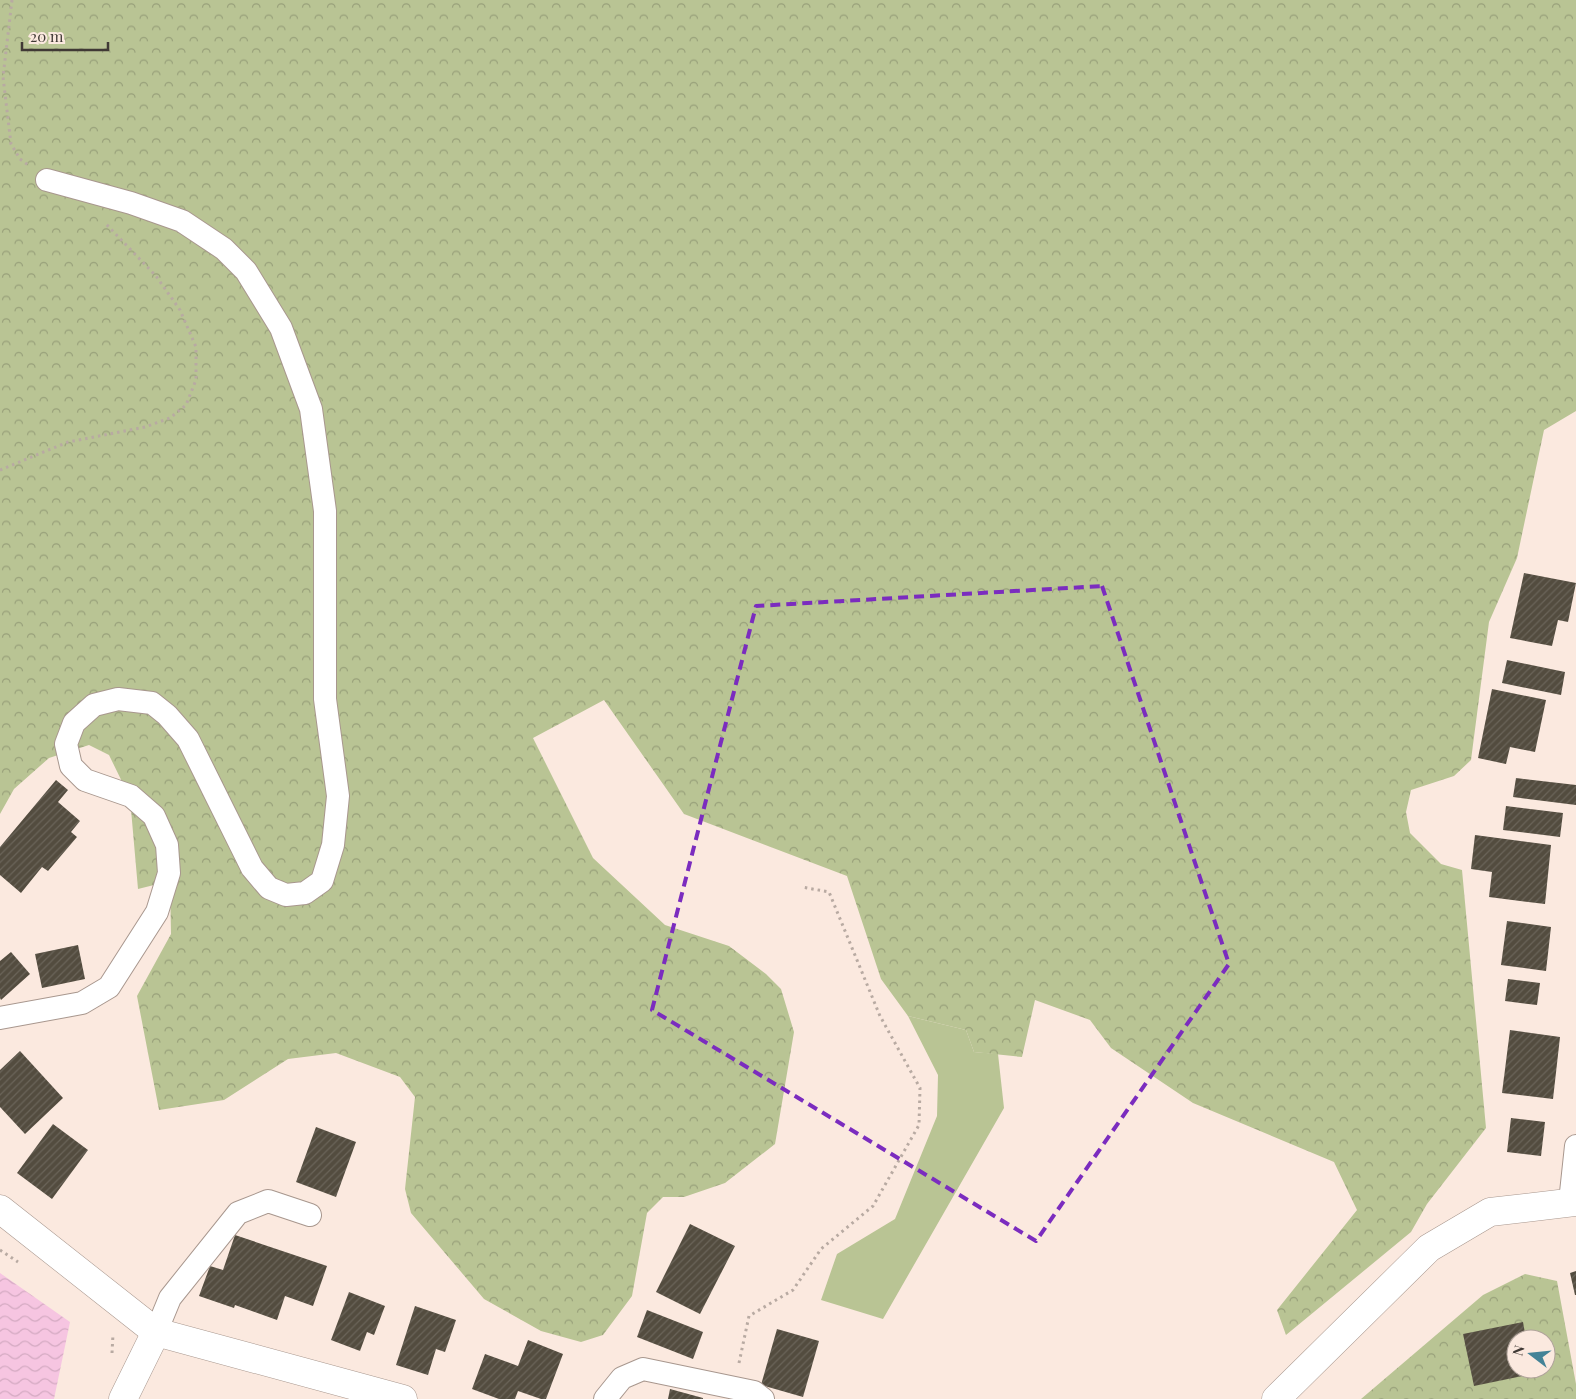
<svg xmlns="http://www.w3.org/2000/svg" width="1576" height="1399" viewBox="0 0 1576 1399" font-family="'Playfair Display',serif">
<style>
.green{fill:#b9c494}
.forest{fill:url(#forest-crowns);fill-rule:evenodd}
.water{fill:url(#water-waves)}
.building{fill:url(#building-hatch)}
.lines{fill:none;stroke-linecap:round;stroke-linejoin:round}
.street-casing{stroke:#a8978e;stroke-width:24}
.secondary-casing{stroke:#a8978e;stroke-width:29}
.path{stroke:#b8aaa2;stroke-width:3;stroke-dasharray:2.5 4;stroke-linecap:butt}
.street{stroke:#fff;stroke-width:22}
.secondary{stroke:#fff;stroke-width:28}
.marked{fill:none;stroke:#7b2cbf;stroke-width:4;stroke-dasharray:10 6;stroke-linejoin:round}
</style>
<defs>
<pattern id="forest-crowns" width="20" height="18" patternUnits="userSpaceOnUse" patternTransform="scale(1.25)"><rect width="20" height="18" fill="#b9c494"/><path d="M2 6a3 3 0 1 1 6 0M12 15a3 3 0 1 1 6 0" fill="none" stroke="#98a07a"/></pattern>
<pattern id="water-waves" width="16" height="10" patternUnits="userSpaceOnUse" patternTransform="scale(1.25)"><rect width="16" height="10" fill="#f6c5e1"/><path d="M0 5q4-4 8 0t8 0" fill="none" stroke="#d4aac2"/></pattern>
<pattern id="building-hatch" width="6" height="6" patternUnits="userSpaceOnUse" patternTransform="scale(1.25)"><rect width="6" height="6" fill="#534c3f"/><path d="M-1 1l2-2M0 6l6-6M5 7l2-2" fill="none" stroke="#6a6459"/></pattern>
</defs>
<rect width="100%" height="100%" fill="#fbe9df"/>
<!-- green -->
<polygon class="green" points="908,1016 966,1030 974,1052 998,1054 1004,1108 883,1319 821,1300 837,1254 895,1219 937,1116 938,1075"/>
<!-- forest -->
<g class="forest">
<polygon points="0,0 1576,0 1576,411 1544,430 1517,558 1489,622 1471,760 1454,776 1411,790 1406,812 1410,833 1441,864 1462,870 1486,1128 1427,1204 1411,1232 1286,1335 1277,1310 1357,1210 1334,1162 1193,1103 1111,1048 1090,1020 1035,1000 1022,1057 974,1052 966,1030 908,1016 881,979 847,876 684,814 604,700 533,738 593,858 665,925 729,946 766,974 781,989 794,1032 775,1144 725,1183 684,1197 663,1197 647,1213 632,1296 603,1335 581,1342 541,1331 484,1299 411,1213 405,1189 415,1097 400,1077 336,1053 288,1059 224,1100 159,1110 137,996 171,934 170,881 138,889 130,798 109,755 89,745 49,758 14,789 0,814"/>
<path d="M1525,1274L1557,1281L1576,1384V1399H1361L1483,1295ZM1516,1339H1546V1369H1516Z"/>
</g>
<!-- water -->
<polygon class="water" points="0,1273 70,1322 54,1399 0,1399"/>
<!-- building -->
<g class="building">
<polygon points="1524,573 1576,583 1568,622 1558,620 1552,646 1510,638"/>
<polygon points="1507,660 1565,672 1561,695 1502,683"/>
<polygon points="1492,689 1546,700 1535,752 1510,747 1506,764 1478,758"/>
<polygon points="1516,778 1576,785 1576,805 1513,797"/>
<polygon points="56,780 68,790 58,802 80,821 71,832 77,837 48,871 42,867 21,893 0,875 0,847"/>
<polygon points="1506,806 1563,813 1560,837 1503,830"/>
<polygon points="1475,835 1551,845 1545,904 1489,897 1492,872 1471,869"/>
<polygon points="1507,921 1551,927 1546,971 1501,965"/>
<polygon points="78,945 85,979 42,988 35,954"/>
<polygon points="11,952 30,974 1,1000 0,998 0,961"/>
<polygon points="1508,979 1540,983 1537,1005 1505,1001"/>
<polygon points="1510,1030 1560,1037 1553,1099 1502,1093"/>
<polygon points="20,1051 63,1098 25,1134 0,1107 0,1070"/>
<polygon points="1511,1118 1545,1122 1541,1156 1507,1152"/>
<polygon points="53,1124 88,1150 52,1199 17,1173"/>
<polygon points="316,1127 356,1142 336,1197 296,1182"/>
<polygon points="690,1224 735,1246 700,1314 656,1292"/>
<polygon points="235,1235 327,1266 313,1306 285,1296 277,1320 235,1305 234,1308 199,1296 210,1266 223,1270"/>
<polygon points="1576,1271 1576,1295 1575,1295 1570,1273"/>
<polygon points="349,1292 385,1306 374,1335 367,1332 360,1351 331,1340"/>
<polygon points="415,1306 456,1320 445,1352 436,1349 428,1375 396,1365"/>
<polygon points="647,1310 703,1332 693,1359 637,1337"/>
<polygon points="1523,1322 1526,1339 1516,1339 1516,1369 1542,1369 1542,1372 1474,1386 1463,1334"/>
<polygon points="777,1329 819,1341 803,1397 761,1385"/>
<polygon points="528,1340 563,1354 546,1399 541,1399 518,1391 515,1399 499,1399 472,1389 485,1354 518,1366"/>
<polygon points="670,1389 703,1398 703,1399 668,1399"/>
</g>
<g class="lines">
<defs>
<g id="street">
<polyline points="0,1018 82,1003 109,987 157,912 169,873 167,845 154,816 131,796 85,780 71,766 66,744 74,723 94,705 118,699 152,703 167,715 188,739 252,868 269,888 286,895 305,893 322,881 333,845 338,796 325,699 325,511 311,409 281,328 246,271 224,249 182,221 131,203 47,180"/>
<polyline points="1570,1202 1576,1146"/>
<polyline points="156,1332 170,1298 238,1213 268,1201 310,1215"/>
<polyline points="605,1399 622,1378 643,1369 754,1392 763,1399"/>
</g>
<g id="secondary">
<polyline points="0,1209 156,1332 403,1399"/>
<polyline points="123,1399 156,1332"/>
<polyline points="1276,1399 1429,1248 1490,1212 1576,1202"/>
</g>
</defs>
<!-- street casing -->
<use href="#street" class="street-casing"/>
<!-- secondary casing -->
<use href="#secondary" class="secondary-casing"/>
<!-- path -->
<g class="path">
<polyline points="12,0 3,77 11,144 20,159 28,165"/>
<polyline points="0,470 68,442 145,427 170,418 186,405 196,380 196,347 180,310 156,276 106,224"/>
<polyline points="0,1250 18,1262"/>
<polyline points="112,1353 113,1334"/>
<polyline points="739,1363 749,1316 793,1290 821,1249 873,1206 919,1125 920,1088 880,1016 829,892 802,887"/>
</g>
<!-- street -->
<use href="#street" class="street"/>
<!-- secondary -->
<use href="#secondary" class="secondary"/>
</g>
<!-- marked area -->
<path class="marked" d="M1102,586L1229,964L1036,1241L652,1010L756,606Z"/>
<!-- north arrow -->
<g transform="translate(1531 1354) rotate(286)"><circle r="24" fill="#fbe9df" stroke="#b0a39b"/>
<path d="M0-4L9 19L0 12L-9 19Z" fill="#438397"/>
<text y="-8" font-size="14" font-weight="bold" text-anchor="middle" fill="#403935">N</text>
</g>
<!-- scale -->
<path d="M22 42v8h86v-8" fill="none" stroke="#403935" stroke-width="2.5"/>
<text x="30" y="42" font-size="15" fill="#403935" stroke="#fbe9df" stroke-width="4" paint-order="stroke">20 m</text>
</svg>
